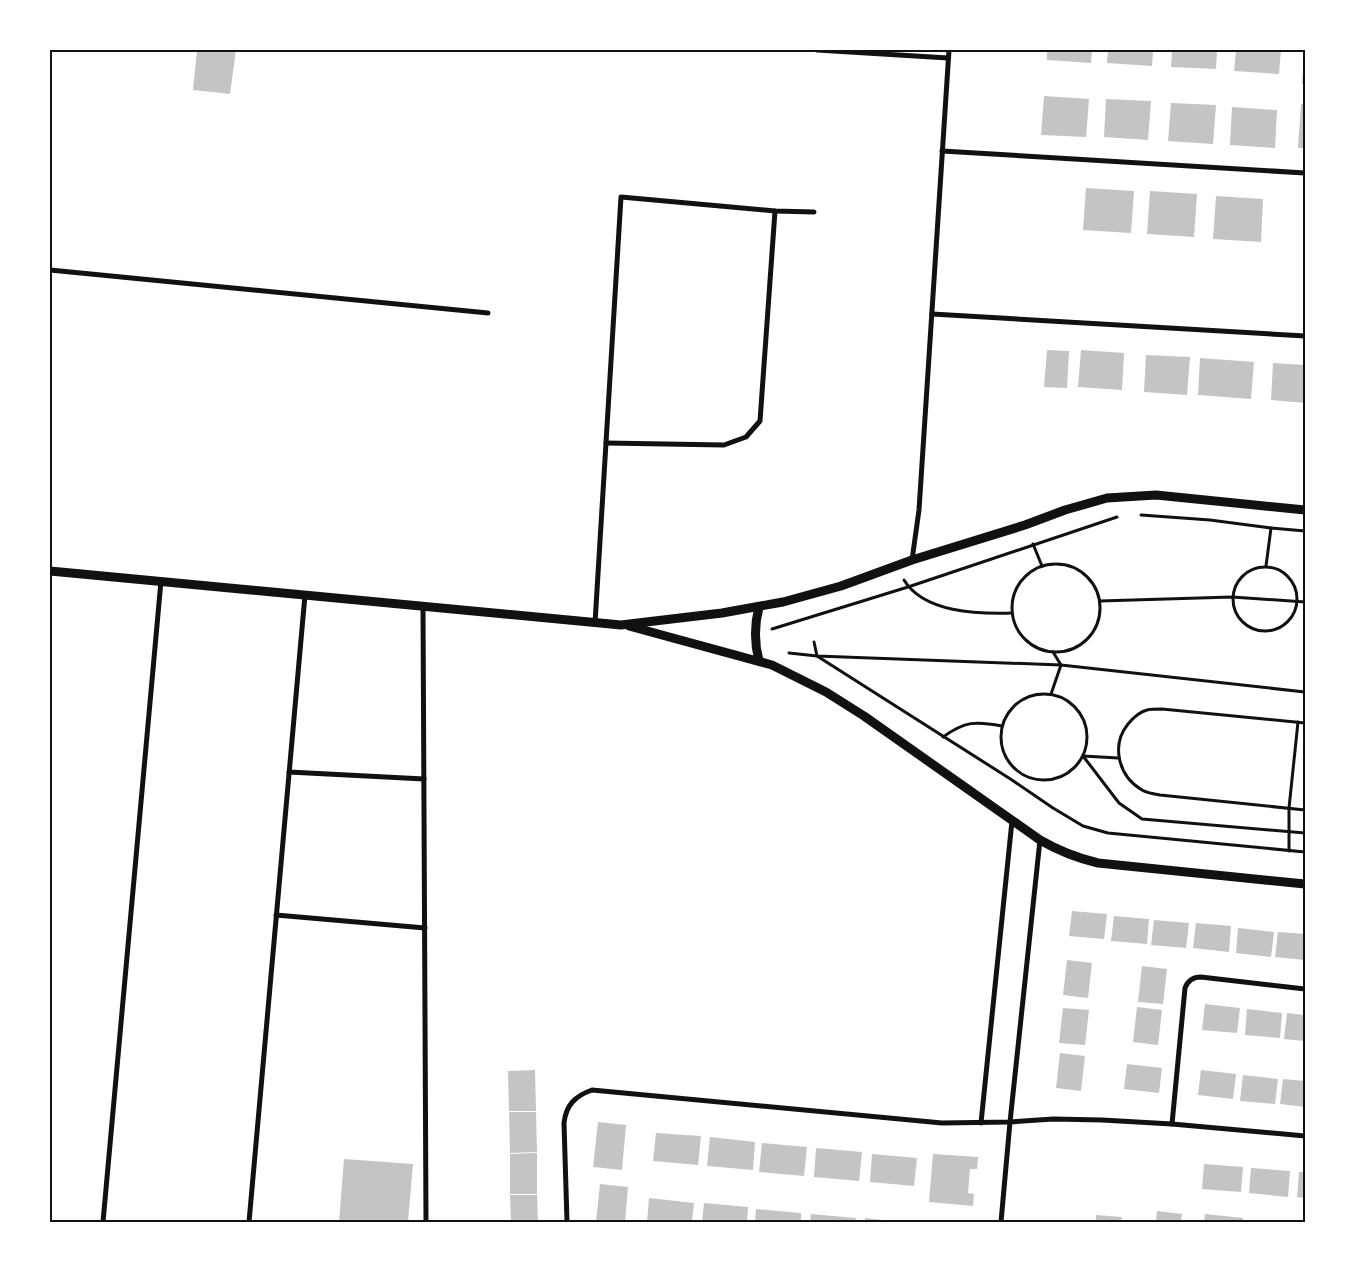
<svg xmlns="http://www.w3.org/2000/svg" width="1355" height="1272" viewBox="0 0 1355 1272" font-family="'Fira Sans Condensed',sans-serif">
<rect width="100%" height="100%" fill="#fff"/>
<!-- building -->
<g fill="#c4c4c4">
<polygon points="197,50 236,50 230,94 193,90"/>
<polygon points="1047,50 1092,50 1091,63 1047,60"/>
<polygon points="1108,50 1153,50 1152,66 1107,63"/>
<polygon points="1172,50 1217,50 1216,69 1171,67"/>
<polygon points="1236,50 1281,50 1279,74 1234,71"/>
<polygon points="1304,56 1305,56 1305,84 1302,84"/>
<polygon points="1044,96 1089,99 1086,137 1041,135"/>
<polygon points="1106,99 1151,101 1148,140 1104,137"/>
<polygon points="1171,103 1216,105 1213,144 1168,141"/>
<polygon points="1301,104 1305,104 1305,148 1298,148"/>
<polygon points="1232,107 1277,110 1275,148 1230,145"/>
<polygon points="1086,188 1134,191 1131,233 1083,230"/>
<polygon points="1150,191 1197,194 1194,237 1147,234"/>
<polygon points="1216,196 1263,199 1261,242 1213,239"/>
<polygon points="1047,350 1069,351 1067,388 1044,387"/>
<polygon points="1081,350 1124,353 1122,390 1078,387"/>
<polygon points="1146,355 1190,357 1187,395 1144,392"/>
<polygon points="1200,358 1254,362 1251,399 1198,395"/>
<polygon points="1273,363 1305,365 1305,403 1271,400"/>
<polygon points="1072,911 1107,914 1104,939 1069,936"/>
<polygon points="1114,916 1149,919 1147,944 1111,941"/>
<polygon points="1154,920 1189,923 1186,948 1151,945"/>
<polygon points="1196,923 1231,926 1229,952 1193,948"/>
<polygon points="1238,928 1274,932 1271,957 1236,953"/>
<polygon points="1278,932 1305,934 1305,960 1275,957"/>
<polygon points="1067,960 1092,963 1088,998 1063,995"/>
<polygon points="1142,966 1167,969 1163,1004 1138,1002"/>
<polygon points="1205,1004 1240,1008 1237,1033 1202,1030"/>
<polygon points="1137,1007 1162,1010 1158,1045 1133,1042"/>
<polygon points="1063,1008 1089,1010 1085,1045 1059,1043"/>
<polygon points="1247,1009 1282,1013 1280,1038 1245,1035"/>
<polygon points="1287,1013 1305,1015 1305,1041 1284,1039"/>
<polygon points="1060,1053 1085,1056 1081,1091 1056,1088"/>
<polygon points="1127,1064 1162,1068 1159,1093 1124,1089"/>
<polygon points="535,1070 536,1111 509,1111 508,1071"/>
<polygon points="1201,1070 1236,1074 1233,1099 1198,1095"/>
<polygon points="1243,1075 1278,1079 1275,1104 1240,1101"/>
<polygon points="1283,1079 1305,1081 1305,1107 1280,1104"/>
<polygon points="509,1112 536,1112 537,1152 510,1153"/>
<polygon points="598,1122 626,1125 622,1170 593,1167"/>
<polygon points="656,1133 701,1136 698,1165 653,1161"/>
<polygon points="710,1137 755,1142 753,1170 707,1166"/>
<polygon points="762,1143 807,1147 804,1176 759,1172"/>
<polygon points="816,1148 862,1152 859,1181 814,1177"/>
<polygon points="537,1153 537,1194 510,1194 510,1154"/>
<polygon points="872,1154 917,1158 914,1186 870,1182"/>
<polygon points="933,1154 978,1157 977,1169 970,1169 968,1193 974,1194 973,1206 929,1202"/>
<polygon points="344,1159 413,1164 408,1222 339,1222"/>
<polygon points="1204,1164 1243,1167 1241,1192 1202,1189"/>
<polygon points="1251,1168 1290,1171 1288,1197 1249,1193"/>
<polygon points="1299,1172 1305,1172 1305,1198 1297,1197"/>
<polygon points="600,1184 628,1187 625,1222 596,1222"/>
<polygon points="510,1195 537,1195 538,1222 511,1222"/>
<polygon points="649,1198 694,1203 692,1222 647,1222"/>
<polygon points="704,1203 748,1207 747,1222 702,1222"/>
<polygon points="756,1209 801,1213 801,1222 755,1222"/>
<polygon points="1157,1211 1182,1214 1181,1222 1156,1222"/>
<polygon points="811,1214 856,1218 855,1222 810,1222"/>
<polygon points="1205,1214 1243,1218 1243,1222 1204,1222"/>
<polygon points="1096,1215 1122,1217 1121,1222 1096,1222"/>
<polygon points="865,1218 890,1221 890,1222 865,1222"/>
</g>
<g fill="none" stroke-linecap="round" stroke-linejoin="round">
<!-- path -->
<g stroke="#111" stroke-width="3">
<polyline points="1141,515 1210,520 1271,528"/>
<polyline points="1033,544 1042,566"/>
<circle cx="1056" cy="608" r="44"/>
<polyline points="1266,566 1271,528 1305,531"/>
<circle cx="1265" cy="599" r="32"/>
<path d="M904,580C924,613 978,614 1012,613"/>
<polyline points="1100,601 1232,597 1305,602"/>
<polyline points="772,629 908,587 1117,517"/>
<polyline points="814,642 817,656 1012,780 1053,808 1083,826 1108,833 1305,852"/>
<polyline points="789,653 817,656 1061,665 1305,692"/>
<polyline points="1051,694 1061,665 1053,652"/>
<circle cx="1044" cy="737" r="43"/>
<path d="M1305,723L1162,709C1157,709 1151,709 1147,710C1139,712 1133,718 1128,724C1111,745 1118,776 1142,790C1147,793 1154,794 1160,795L1305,810"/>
<path d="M943,737C965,721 976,721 1002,726"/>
<polyline points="1083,756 1119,803 1142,819 1305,833"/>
<polyline points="1083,756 1118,758"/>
<polyline points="1289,851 1289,808 1298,722"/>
</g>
<!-- minor -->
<g stroke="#111" stroke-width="5">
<polyline points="817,50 948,58"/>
<polyline points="942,151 1305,173"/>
<polyline points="50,270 488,313"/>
<polyline points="932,314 1305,336"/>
<polyline points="606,443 724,445 746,437 760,421 775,211"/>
<polyline points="912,560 919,510 949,50"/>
<polyline points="423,606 426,1222"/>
<polyline points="595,623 621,197 775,211 814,212"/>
<polyline points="289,772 424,779"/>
<polyline points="276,915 425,928"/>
<polyline points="981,1123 1012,821"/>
<path d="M1172,1124L1185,988C1188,980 1193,977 1201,977L1305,989"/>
<polyline points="103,1222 161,581"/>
<polyline points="249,1222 305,595"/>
<path d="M567,1222L564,1123C566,1105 575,1096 592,1090L942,1123L1010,1122L1053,1119L1102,1120L1172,1124L1305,1136"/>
<polyline points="1001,1222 1010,1122 1040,840"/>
</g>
<!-- tertiary -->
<g stroke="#111" stroke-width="9">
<polyline points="50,571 621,625 722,613 783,602 841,586 912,560 1025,525 1065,510 1107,498 1156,495 1305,510"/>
<path d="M629,626L772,665L826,692L864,716L1040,840C1059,851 1077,858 1098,863L1305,884"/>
<path d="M759,661C754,642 754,626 759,607"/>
</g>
</g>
<!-- border -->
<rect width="1355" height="1272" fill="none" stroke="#ffffff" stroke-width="102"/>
<rect x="51" y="51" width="1253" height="1170" fill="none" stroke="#111" stroke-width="2"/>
</svg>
